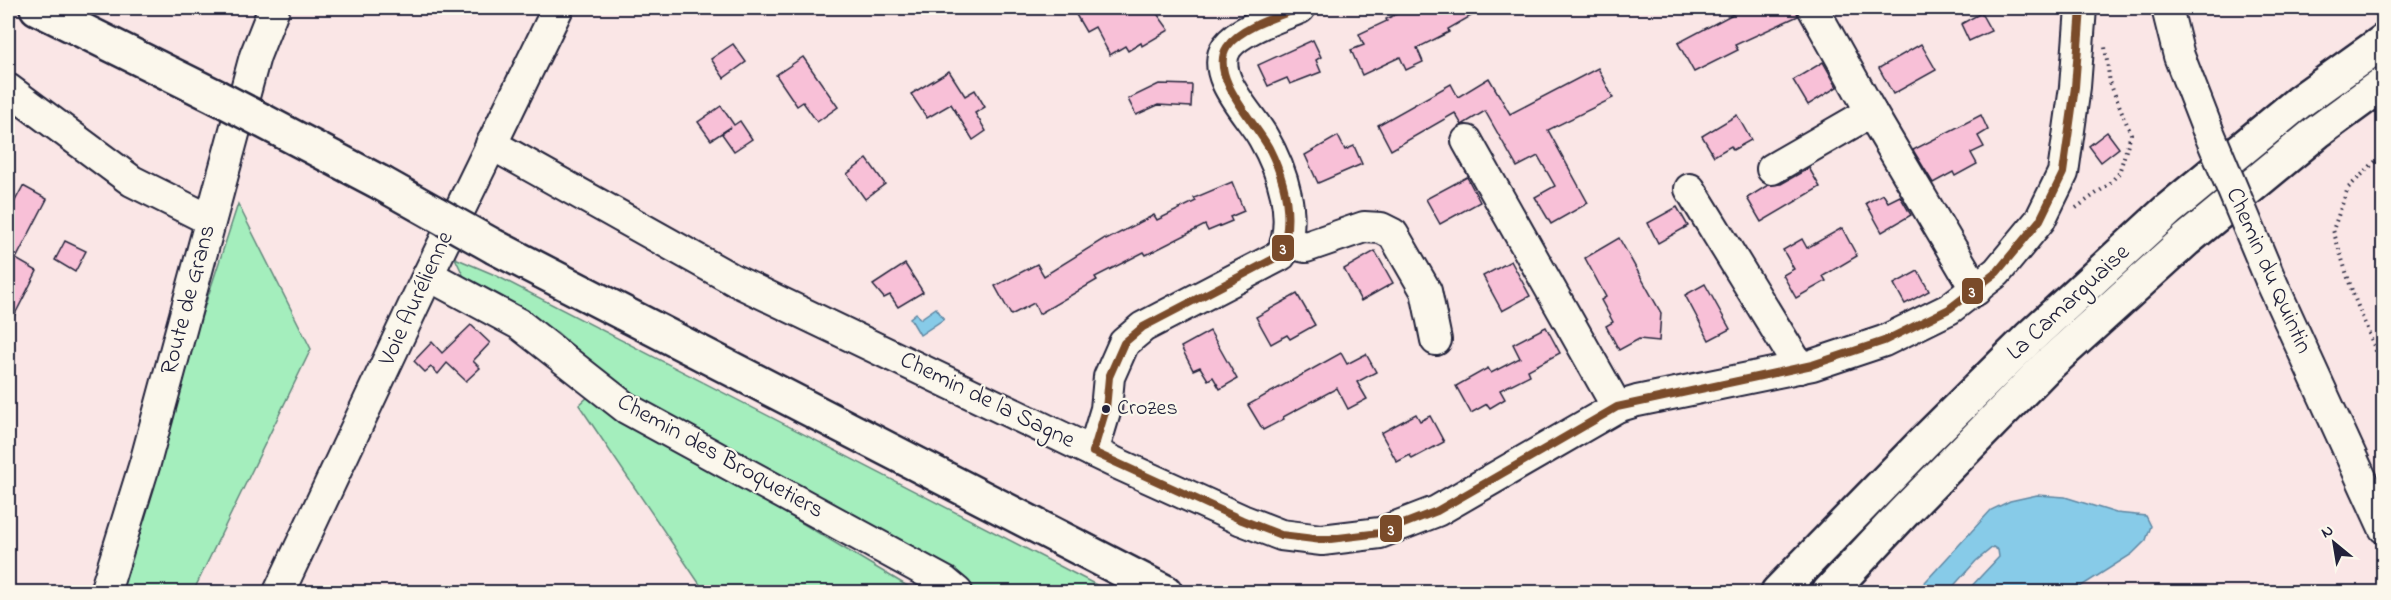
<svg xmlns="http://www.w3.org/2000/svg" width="2391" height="600" viewBox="0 0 2391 600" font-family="'Indie Flower',sans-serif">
<rect width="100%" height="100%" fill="#fae6e6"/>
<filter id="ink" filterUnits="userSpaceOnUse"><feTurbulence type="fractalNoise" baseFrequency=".0167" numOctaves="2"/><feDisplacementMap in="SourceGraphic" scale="12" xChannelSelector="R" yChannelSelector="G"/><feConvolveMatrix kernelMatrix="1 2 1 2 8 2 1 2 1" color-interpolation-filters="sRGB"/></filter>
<g filter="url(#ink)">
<!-- green -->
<g fill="#a4eebd" stroke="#63887c" stroke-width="1.5">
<polygon points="238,204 311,349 193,592 126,592 122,588 184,370"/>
<polygon points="455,258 495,275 1110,592 943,592 704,437 621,388 557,332 465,279"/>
<polygon points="589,396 914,590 917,592 705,592 579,405"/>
</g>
<!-- water -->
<g fill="#87cbe8" stroke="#5f87a3" stroke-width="1.5">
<polygon points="936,308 944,319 920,335 910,318 916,313 920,319"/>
<polygon points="2037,495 2065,497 2116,513 2146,516 2151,526 2146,540 2132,554 2072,592 1966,592 1999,557 1998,550 1993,547 1976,561 1948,592 1916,592 1991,510 2010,501"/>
</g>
<!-- building -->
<g fill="#f8c0d7" stroke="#22223b" stroke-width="1.5">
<polygon points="1084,8 1153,8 1169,30 1142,46 1141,43 1128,51 1125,46 1110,55 1095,27 1086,32 1075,13"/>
<polygon points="1409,8 1485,8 1448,29 1449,32 1417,48 1423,62 1406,70 1400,57 1362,75 1351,50 1364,45 1359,34 1387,21 1386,19"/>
<polygon points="1732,8 1796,8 1798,16 1735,45 1738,50 1694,72 1678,43 1735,13"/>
<polygon points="1981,13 1991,31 1969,41 1961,24"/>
<polygon points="1313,40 1321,57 1316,60 1321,72 1290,84 1287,78 1268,86 1258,65"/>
<polygon points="733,44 746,62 724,78 711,59"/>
<polygon points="1921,44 1936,70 1893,94 1879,68"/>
<polygon points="803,57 838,107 817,122 803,102 797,106 776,75"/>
<polygon points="1823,62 1837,87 1808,105 1793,80"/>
<polygon points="1598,68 1613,98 1548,130 1588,203 1551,224 1535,197 1555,186 1538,156 1517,167 1485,111 1462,125 1455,113 1391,150 1378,125 1451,84 1458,97 1489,78 1510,114"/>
<polygon points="949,71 965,96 975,90 985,107 975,113 986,131 973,140 951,104 927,118 911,94"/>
<polygon points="1159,84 1192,85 1191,107 1158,105 1136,115 1128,99"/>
<polygon points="721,106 734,125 740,121 752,139 734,151 722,134 731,127 711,140 698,122"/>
<polygon points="1737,115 1751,140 1733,150 1731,146 1714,156 1702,136"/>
<polygon points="1981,115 1988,130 1978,136 1984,147 1971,153 1977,164 1955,176 1953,172 1933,183 1913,150"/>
<polygon points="2107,132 2119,148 2101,162 2089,146"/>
<polygon points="1338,136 1345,150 1354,146 1362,164 1318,183 1305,155"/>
<polygon points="867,159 885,184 865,199 847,174"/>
<polygon points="1809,168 1820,187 1761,222 1747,198 1768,185 1781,184"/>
<polygon points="1467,177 1480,202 1440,224 1426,199"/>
<polygon points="1232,182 1244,211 1230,217 1232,221 1208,231 1205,225 1146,255 1144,252 1095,277 1097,280 1039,314 1034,303 1011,315 995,286 1037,264 1044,276 1105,238 1106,240 1154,215 1157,220 1196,201 1194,198"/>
<polygon points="23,186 47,199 16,259 37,271 8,328 8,214"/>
<polygon points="1883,194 1888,202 1900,196 1911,215 1882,232 1866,203"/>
<polygon points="1677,207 1688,226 1658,243 1648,223"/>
<polygon points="1842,228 1857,256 1823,276 1826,281 1796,298 1783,275 1794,269 1783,250 1802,239 1807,248"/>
<polygon points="1619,238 1661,313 1659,341 1639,339 1619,350 1606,326 1613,322 1601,300 1606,297 1585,258"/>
<polygon points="65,241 86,251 75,272 55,260"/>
<polygon points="1375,251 1393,283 1361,301 1344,269"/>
<polygon points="1511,261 1530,296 1502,311 1483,276"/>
<polygon points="905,264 923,292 898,307 890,295 884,298 873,285"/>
<polygon points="1918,271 1929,291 1905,304 1894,284"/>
<polygon points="1705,284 1730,329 1709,340 1685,295"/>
<polygon points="1297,294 1315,325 1290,339 1287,335 1271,344 1256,317"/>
<polygon points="471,325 490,343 473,361 480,368 466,381 447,363 438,374 431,367 425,372 414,361 432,342 442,353"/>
<polygon points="1546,327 1560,353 1528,370 1530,375 1500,390 1505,399 1490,408 1487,404 1471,413 1456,386 1488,368 1491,373 1520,358 1513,344"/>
<polygon points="1210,331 1237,379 1220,389 1213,377 1208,380 1200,367 1193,370 1181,347"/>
<polygon points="1341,353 1347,364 1366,354 1376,372 1357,382 1367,399 1348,409 1337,388 1283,417 1284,419 1263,430 1248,405"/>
<polygon points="1416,414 1420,421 1430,416 1444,442 1412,459 1410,455 1397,462 1381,433"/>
</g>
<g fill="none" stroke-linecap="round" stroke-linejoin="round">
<defs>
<g id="minor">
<polyline points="1813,8 1871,112 1976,290"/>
<polyline points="2167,8 2179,56 2207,128"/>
<polyline points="8,89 132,181 210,220"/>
<polyline points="1467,141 1617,407"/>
<polyline points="491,144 734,280 1116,463 1242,520 1281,535 1322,540 1380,533 1437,511 1617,407 1637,401 1812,365 1884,341 1949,309 1997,272 2040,220 2063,173 2075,87 2081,8"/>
<polyline points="1772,169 1871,112"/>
<polyline points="1690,189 1800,368"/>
<polyline points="1287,243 1306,247 1364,227 1381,228 1393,234 1426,291 1436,340"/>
<polyline points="428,275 519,324 626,408 945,582 957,592"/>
<polyline points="2271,281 2384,528"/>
<path d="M1093,452L1106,409L1109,377L1124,343L1143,327L1281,255C1299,219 1282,170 1263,137C1251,115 1208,75 1227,47C1240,29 1279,17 1300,8"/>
<polyline points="105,592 145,463 255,56 274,8"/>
<polyline points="279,592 428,275 558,8"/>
</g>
<g id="major">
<polyline points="37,8 217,97"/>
<polyline points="261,120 381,183"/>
<polyline points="495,247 1165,592"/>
</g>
<g id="highway">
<polyline points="1778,592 1923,443 2029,338 2168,210 2299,102 2384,41"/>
<polyline points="1829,592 1903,513 2045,368 2186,240 2317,132 2384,83"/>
</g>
</defs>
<!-- minor casing -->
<use href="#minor" stroke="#22223b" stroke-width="34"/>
<!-- major casing -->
<use href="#major" stroke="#22223b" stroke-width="38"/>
<!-- highway casing -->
<use href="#highway" stroke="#22223b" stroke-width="38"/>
<!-- path -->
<g stroke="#22223b" stroke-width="4" stroke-dasharray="1.5 4.5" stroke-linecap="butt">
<polyline points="2384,153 2348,188 2333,230 2353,294 2384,371"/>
<polyline points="2076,208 2108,185 2119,173 2131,134 2110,83 2105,47"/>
</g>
<!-- minor -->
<use href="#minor" stroke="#fbf7ec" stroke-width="30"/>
<!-- major -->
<use href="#major" stroke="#fbf7ec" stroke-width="33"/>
<!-- highway -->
<use href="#highway" stroke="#fbf7ec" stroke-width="33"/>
<defs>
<polyline id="minor-bridge" points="2207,128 2271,281"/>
<g id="major-bridge">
<polyline points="217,97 261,120"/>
<polyline points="381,183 495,247"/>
</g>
</defs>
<!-- minor-bridge casing -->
<use href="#minor-bridge" stroke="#22223b" stroke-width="34" stroke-linecap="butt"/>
<!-- major-bridge casing -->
<use href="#major-bridge" stroke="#22223b" stroke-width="38" stroke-linecap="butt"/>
<!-- minor-bridge -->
<use href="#minor-bridge" stroke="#fbf7ec" stroke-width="30"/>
<!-- major-bridge -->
<use href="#major-bridge" stroke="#fbf7ec" stroke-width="33"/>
<defs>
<g id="bus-1">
<polyline points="1093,452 1242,520 1281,535 1322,540 1380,533 1437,511 1617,407 1812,365 1884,341 1949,309 1997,272 2040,220 2063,173 2075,87 2081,8"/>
<path d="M1093,452L1106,409L1109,377L1124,343L1143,327L1281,255C1294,219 1286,182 1269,148C1256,123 1208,76 1227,47C1240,27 1279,16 1300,8"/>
</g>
</defs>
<!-- bus-1 casing -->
<use href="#bus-1" stroke="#fbf7ec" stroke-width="12"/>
<!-- bus-1 -->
<use href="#bus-1" stroke="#7a4b2a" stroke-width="8"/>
</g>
</g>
<!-- markers -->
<circle fill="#22223b" stroke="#fbf7ec" stroke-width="2" cx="1106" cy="409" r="5"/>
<g text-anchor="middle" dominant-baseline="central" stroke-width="4.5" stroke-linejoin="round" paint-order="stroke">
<!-- bus labels -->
<g font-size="22" fill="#22223b" stroke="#fbf7ec" text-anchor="start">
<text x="1117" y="409">Crozes</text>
</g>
<!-- street labels -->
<g font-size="24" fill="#22223b" stroke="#fbf7ec">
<text transform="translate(2268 271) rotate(66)">Chemin du Quintin</text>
<text transform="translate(417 299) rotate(-65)">Voie Aurélienne</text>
<text transform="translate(189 300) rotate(-75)">Route de Grans</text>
<text transform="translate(2069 303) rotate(-43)">La Camarguaise</text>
<text transform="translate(987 401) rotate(26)">Chemin de la Sagne</text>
<text transform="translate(720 457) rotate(29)">Chemin des Broquetiers</text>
</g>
</g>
<g stroke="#fbf7ec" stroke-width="2">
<rect x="1271" y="234" width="24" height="28" rx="6" fill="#7a4b2a"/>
<rect x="1961" y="277" width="23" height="28" rx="6" fill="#7a4b2a"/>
<rect x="1379" y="514" width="24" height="29" rx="6" fill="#7a4b2a"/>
</g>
<g font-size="16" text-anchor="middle" font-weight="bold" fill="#fff">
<text x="1283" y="254">3</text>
<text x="1972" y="297">3</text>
<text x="1391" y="535">3</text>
</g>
<!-- margin -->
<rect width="2391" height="600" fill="none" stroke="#fbf7ec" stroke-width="30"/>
<rect x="15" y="15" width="2361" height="570" fill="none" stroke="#22223b" stroke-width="2" filter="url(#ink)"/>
<!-- north arrow -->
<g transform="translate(2334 543) rotate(330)" stroke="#fbf7ec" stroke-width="4.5" paint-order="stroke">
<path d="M0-4.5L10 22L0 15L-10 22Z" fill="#22223b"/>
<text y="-9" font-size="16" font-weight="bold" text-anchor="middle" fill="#22223b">N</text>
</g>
</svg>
